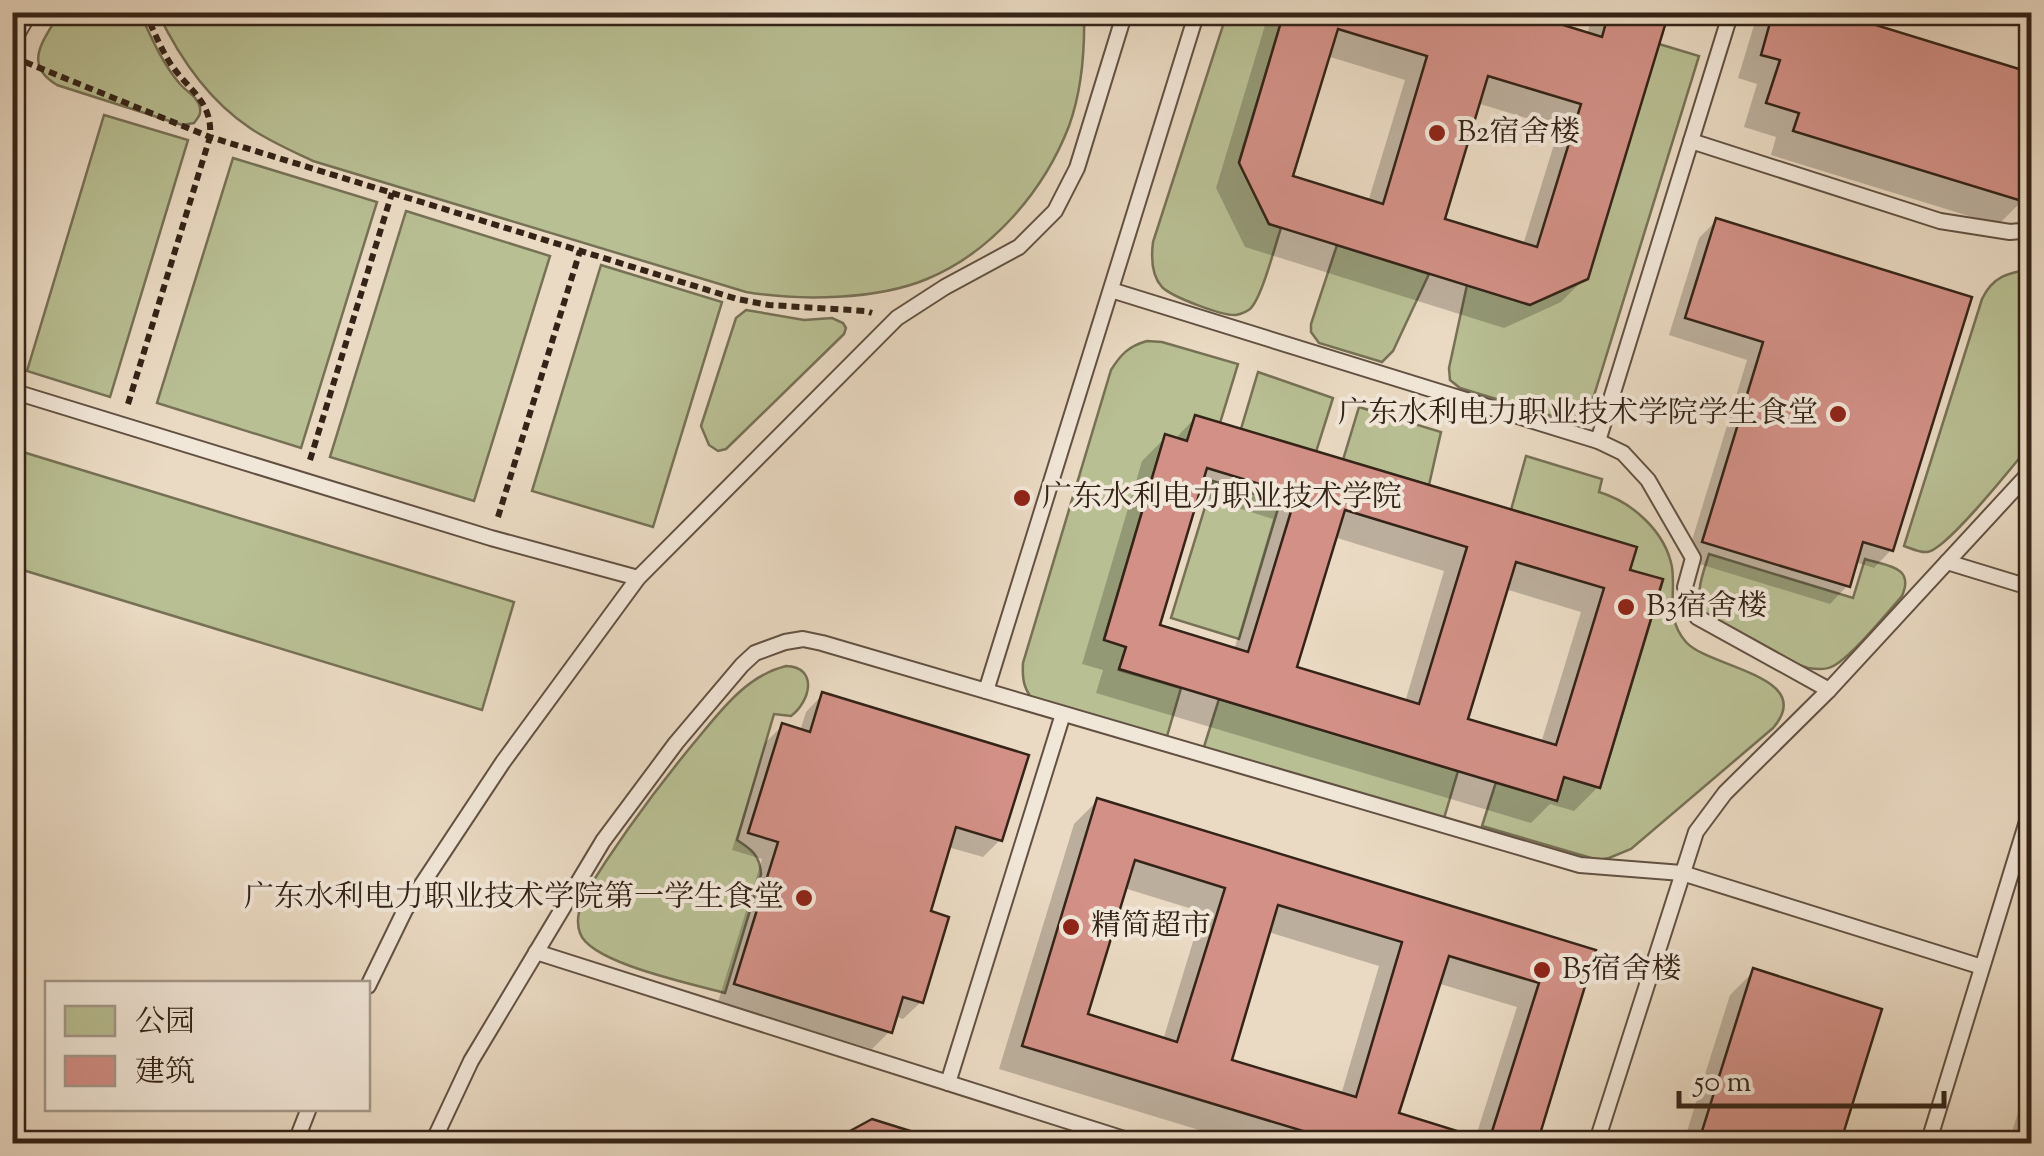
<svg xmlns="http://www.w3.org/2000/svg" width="2044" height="1156" viewBox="0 0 2044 1156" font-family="'Sorts Mill Goudy','Noto Serif SC',serif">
<rect width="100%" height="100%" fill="#eadac3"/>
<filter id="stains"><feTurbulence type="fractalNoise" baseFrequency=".002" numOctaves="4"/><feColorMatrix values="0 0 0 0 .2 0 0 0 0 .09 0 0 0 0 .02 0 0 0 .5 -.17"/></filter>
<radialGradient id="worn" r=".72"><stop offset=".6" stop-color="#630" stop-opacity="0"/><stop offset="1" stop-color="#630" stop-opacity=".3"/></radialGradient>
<!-- green -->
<g fill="#b8bf93" stroke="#767155" stroke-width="2.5">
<path d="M60,12L140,13C151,37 162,63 180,84C186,91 199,98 200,108C201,116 198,117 194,123L182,125L57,85C21,64 45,39 60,12Z"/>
<path d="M1084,12C1085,50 1082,90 1069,126C1044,191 992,252 927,279C877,300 799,301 746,292L313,161C292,151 269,141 250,128C208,100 179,57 158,13Z"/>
<path d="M1227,13H1284L1239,162L1269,224L1281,228C1275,245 1262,298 1250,309C1246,312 1241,314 1236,315C1222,316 1172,297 1162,287C1151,275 1151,258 1153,242Z"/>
<polygon points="1659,44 1699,56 1592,402 1587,410 1568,421 1460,388 1450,380 1449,368 1467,285 1530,305"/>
<polygon points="104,115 188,140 110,397 27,371"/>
<polygon points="233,158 377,202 301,448 157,403"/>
<polygon points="406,211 550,256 474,501 330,457"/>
<polygon points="1337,245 1429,274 1393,351 1382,362 1319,343 1311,332 1311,324"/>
<polygon points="601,265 722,302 653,527 532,491"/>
<path d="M2031,269V444C2016,462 1946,551 1927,552C1920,553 1910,548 1904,546L1982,299C1993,276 2008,273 2031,269Z"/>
<polygon points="746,310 804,320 832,318 843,323 846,328 844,334 726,449 718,451 709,445 701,426 736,318"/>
<path d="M1147,341L1162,342L1238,364L1220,423L1195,416L1187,441L1165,435L1104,639L1126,647L1119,670L1181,688L1165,743L1036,703C1024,691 1022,680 1023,663L1111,370C1121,354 1129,346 1147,341Z"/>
<polygon points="1258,372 1333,398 1316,452 1241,429"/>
<polygon points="1359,407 1441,432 1429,485 1343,460"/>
<polygon points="13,449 514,602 482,710 13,567"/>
<path d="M1526,456L1602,479L1599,492C1632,502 1665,531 1672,567C1676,594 1665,618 1686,642C1709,668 1818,676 1773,728L1631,849L1609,858L1598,860L1482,826L1496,782L1557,800L1564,777L1600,788L1663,580L1630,570L1636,547L1511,510Z"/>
<polygon points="1213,481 1280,502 1239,639 1171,618"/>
<path d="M1709,554L1853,598L1865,559C1887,566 1915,566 1902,596C1888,612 1848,661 1831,667C1825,670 1815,669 1808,668C1791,663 1713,628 1705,615C1693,595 1703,574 1709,554Z"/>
<path d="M786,666C819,667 810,702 791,716L774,714L737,840C751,849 760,855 761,874L725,993C693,984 590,963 580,933C575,920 580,907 585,894C619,839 652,794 693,744C719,713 745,676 786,666Z"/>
<polygon points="1219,699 1458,771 1442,825 1202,753"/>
</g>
<!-- shadow -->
<g fill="#0003" fill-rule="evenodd">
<path d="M1269,12H1512L1587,35L1593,12H1666L1586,277L1561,302L1504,328L1245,247L1216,188ZM1327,56L1405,80L1368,202L1290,177ZM1477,103L1559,128L1523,245L1442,220Z"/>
<polygon points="1758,12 1855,12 1852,21 2022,201 1998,225 1771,155 1776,137 1744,127 1757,84 1738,78"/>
<polygon points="1716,221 1891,550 1874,568 1855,562 1847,586 1830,604 1686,560 1747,360 1669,335 1699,238"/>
<path d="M1195,418L1627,571L1598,787L1574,811L1550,804L1531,823L1096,693L1103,670L1082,664L1142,461L1166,437L1174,440ZM1197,495L1273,519L1234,650L1157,627ZM1334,537L1444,571L1405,702L1294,669ZM1505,589L1581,612L1541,743L1465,720Z"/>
<polygon points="823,694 1000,840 983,857 948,847 927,913 921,1002 903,1019 895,1016 890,1031 872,1049 718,1002 762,859 732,850 765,743 782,726 800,731 806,712"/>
<path d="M1098,800L1592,952L1534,1144H1245L999,1069L1074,824ZM1124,888L1202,912L1163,1040L1085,1015ZM1268,932L1379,966L1341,1095L1229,1062ZM1437,983L1517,1007L1475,1139L1396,1114Z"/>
<polygon points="1754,971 1838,1144 1683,1144 1730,995"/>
<polygon points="2032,1069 2032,1144 2008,1144"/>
</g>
<!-- building -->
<g fill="#d29086" stroke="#342317" stroke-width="2.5" fill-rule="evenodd">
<path d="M1284,12H1521L1602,37L1609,12H1669L1588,279L1530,305L1269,224L1239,163ZM1338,29L1427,56L1383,204L1293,176ZM1488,76L1581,104L1537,247L1445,219Z"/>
<polygon points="1773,12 1858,12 1856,19 2032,73 2032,180 2025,202 1793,131 1799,113 1766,103 1780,60 1761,55"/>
<polygon points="1716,218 1972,297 1893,551 1863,542 1850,587 1702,542 1763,342 1685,318"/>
<path d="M1195,415L1637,547L1630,570L1663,579L1600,788L1564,777L1557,801L1119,669L1126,647L1104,640L1165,434L1187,441ZM1207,468L1296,495L1248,652L1160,625ZM1345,510L1467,547L1419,704L1297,667ZM1516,562L1604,588L1556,745L1468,719Z"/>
<polygon points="822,692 1029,755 1002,841 956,827 931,911 949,917 923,1003 903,997 892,1033 734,984 778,842 748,833 782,723 810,732"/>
<path d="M1097,798L1596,950L1537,1144H1346L1022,1046ZM1135,860L1225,888L1177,1042L1088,1014ZM1278,905L1402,942L1356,1097L1232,1060ZM1449,956L1539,983L1489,1141L1399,1113Z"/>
<polygon points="1753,968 1882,1009 1840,1144 1698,1144"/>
<polygon points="2032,1117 2032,1144 2023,1144"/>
<polygon points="872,1119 952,1144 826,1144"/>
</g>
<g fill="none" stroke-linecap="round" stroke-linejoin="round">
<defs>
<g id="service">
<polyline points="12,43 30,12"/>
<polyline points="1691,141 1940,221 2010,232 2032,230"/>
<polyline points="1111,290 1598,441 1623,453 1648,480 1693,558 1685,587 1697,617 1829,690"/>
<polyline points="12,391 491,538 638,578"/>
<polyline points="1598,441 1731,12"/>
<polyline points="1947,562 2032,588"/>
<polyline points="986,691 1197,12"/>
<polyline points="536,952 1140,1144"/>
<polyline points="368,986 405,910 503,762 638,578 897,318 945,287 1019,247 1055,211 1077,168 1125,12"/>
<polyline points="948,1083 1063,714"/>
<polyline points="295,1144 309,1108"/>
<polyline points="432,1144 471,1061 603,841 676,743 742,665 755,653 785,642 803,639 822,643 1580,865 1682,873 1982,967"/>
<polyline points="1596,1144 1696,832 1725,793 1829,690 2032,470"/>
<polyline points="1928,1144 2032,805"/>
</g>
</defs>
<!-- service casing -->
<use href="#service" stroke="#625142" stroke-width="18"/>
<!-- path -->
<g stroke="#342317" stroke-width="6" stroke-dasharray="8 5" stroke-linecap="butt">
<polyline points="25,62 210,137 737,299 769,305 866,311 872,313"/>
<path d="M128,404L210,137C213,101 188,90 170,63C160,47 153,29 145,12"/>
<polyline points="310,460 392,193"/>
<polyline points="498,517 580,251"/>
</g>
<!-- service -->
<use href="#service" stroke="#f1e7d8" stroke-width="14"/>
</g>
<!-- markers -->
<g fill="#8f2418" stroke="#f1e7d8" stroke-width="4">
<circle cx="1437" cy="133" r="10"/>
<circle cx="1838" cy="414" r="10"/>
<circle cx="1022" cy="498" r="10"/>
<circle cx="1626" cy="607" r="10"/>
<circle cx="804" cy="898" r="10"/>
<circle cx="1071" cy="927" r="10"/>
<circle cx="1542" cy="970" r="10"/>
</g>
<g text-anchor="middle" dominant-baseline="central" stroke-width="8" stroke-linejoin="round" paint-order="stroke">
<!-- poi labels -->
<g font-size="30" fill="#342317" stroke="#f1e7d8" text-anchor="start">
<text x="1457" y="133">B2宿舍楼</text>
<text x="1818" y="414" text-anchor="end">广东水利电力职业技术学院学生食堂</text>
<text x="1042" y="498">广东水利电力职业技术学院</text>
<text x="1646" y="607">B3宿舍楼</text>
<text x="784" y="898" text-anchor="end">广东水利电力职业技术学院第一学生食堂</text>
<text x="1091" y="927">精简超市</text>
<text x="1562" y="970">B5宿舍楼</text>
</g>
</g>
<!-- margin -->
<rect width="2044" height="1156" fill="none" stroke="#eadac3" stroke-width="50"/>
<rect x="15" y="15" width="2014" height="1126" fill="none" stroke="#342317" stroke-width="5"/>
<rect x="25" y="25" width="1994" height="1106" fill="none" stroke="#342317" stroke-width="2.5"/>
<!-- legend -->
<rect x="45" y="981" width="325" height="130" fill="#f1e7d8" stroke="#a5998b" stroke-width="2.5"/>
<rect x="65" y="1006" width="50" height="30" fill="#b8bf93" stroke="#a5998b" stroke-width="2.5"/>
<text x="135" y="1031" font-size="30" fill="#342317">公园</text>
<rect x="65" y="1056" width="50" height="30" fill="#d29086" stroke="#a5998b" stroke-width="2.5"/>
<text x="135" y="1081" font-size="30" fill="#342317">建筑</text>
<!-- scale -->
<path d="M1679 1091v15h265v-15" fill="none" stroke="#342317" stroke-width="5"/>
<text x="1694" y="1091" font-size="30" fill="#342317" stroke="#f1e7d8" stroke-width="8" paint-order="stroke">50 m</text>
<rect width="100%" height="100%" filter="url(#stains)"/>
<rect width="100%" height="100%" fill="url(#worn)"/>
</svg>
